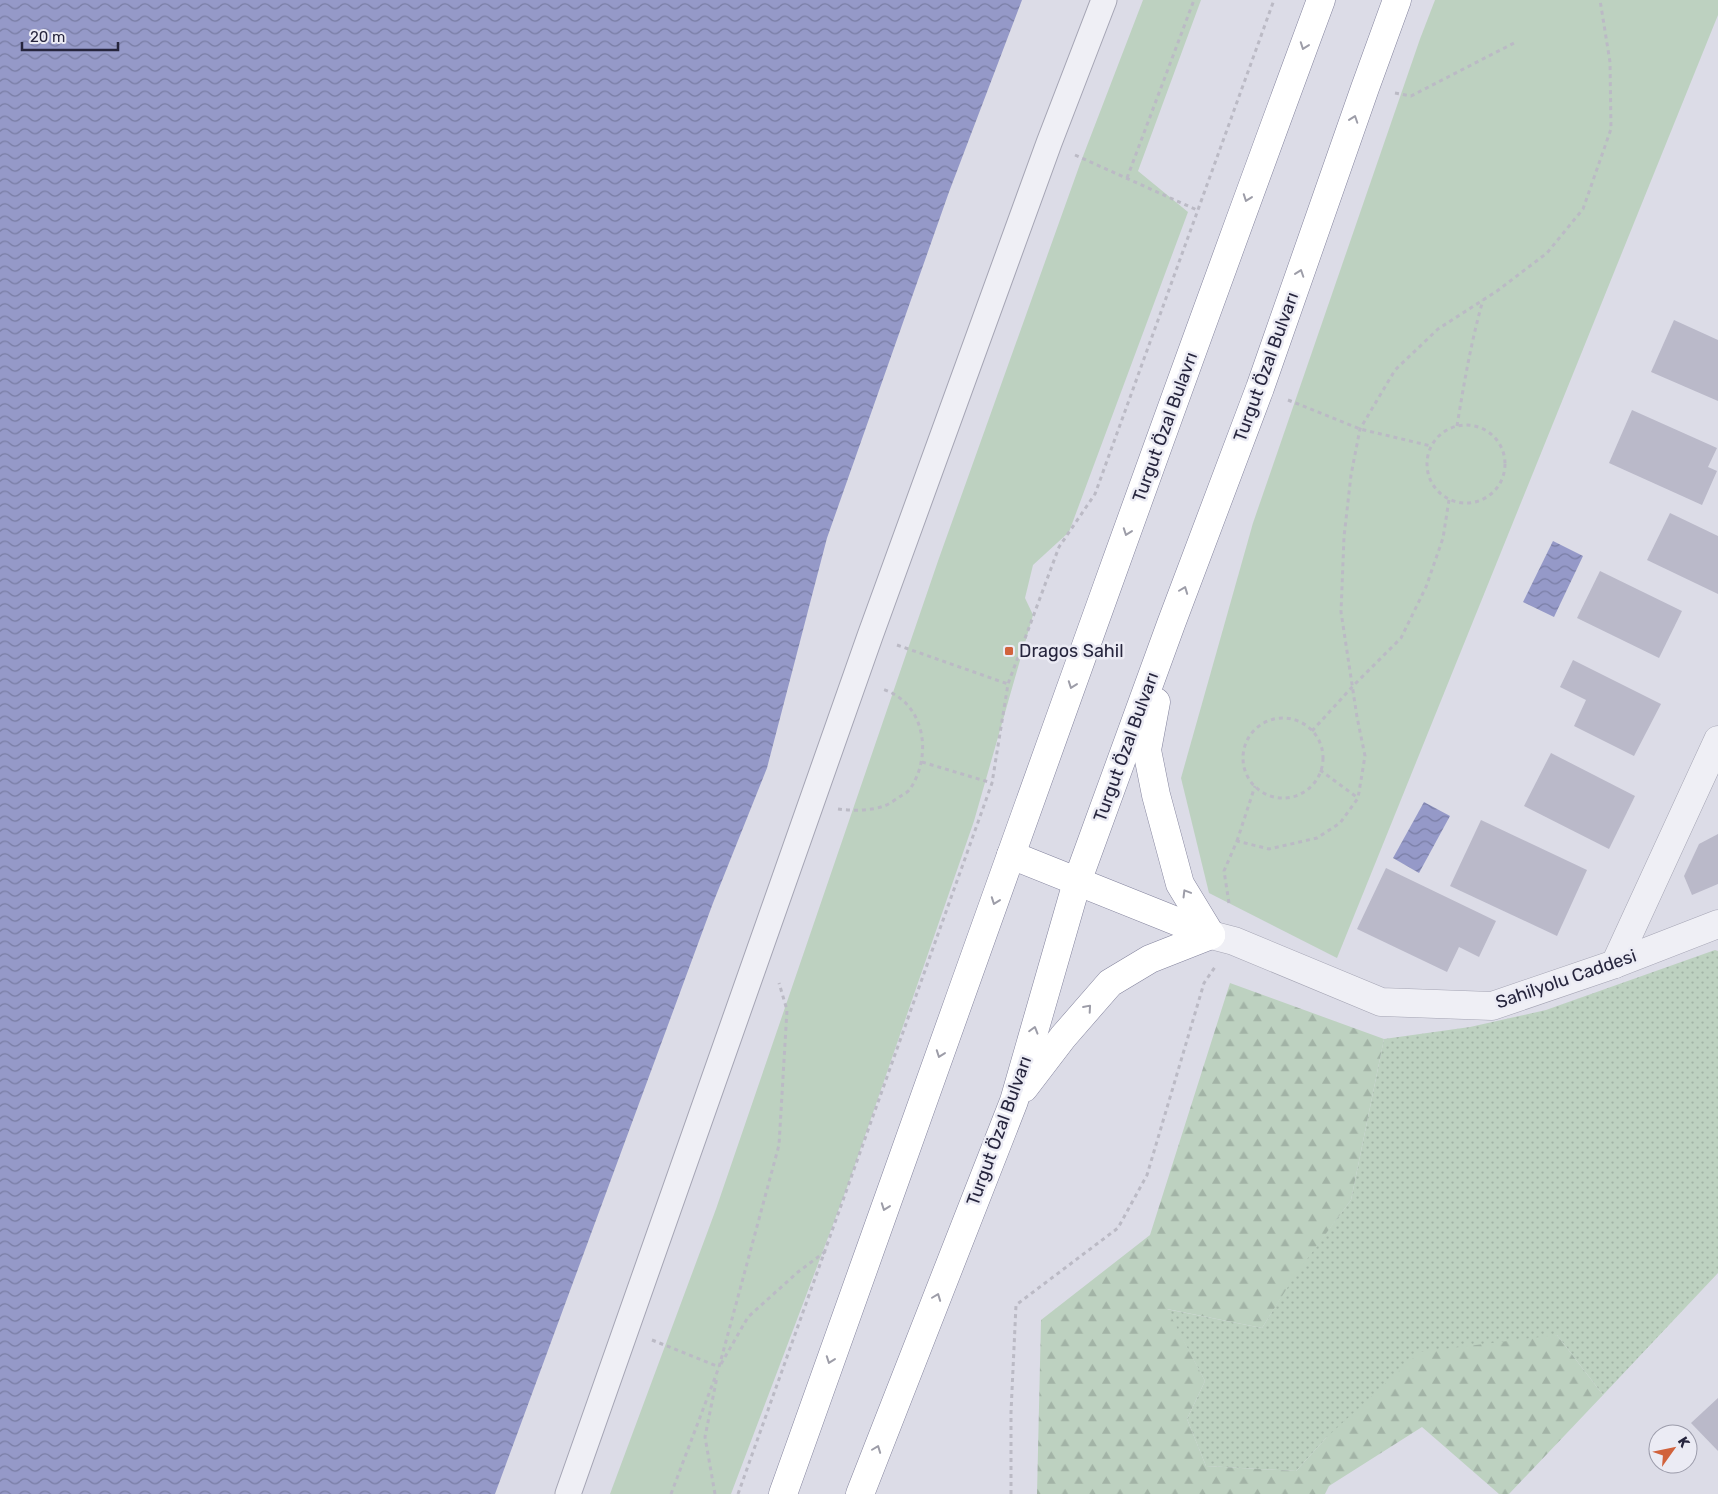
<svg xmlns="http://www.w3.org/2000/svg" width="1718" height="1494" viewBox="0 0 1718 1494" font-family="Rubik,sans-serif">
<defs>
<pattern id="grass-dots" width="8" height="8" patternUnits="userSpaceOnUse" patternTransform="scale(1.25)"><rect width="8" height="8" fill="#bdd1c0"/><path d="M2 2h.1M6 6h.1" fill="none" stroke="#a2b3a6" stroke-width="1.8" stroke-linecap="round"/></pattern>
<pattern id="forest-firs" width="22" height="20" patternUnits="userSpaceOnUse" patternTransform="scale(1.25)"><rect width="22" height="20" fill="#bdd1c0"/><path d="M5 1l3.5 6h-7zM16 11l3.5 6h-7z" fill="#a2b3a6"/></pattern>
<pattern id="water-waves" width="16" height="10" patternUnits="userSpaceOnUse" patternTransform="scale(1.25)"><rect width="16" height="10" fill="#9599c8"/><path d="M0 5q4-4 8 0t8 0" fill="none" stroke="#797da4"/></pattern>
</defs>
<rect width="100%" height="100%" fill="#dcdce7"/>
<!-- grass -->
<polygon fill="url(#grass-dots)" points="1715,950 1718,951 1718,1273 1603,1395 1557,1335 1327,1437 1296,1471 1206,1466 1187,1419 1205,1381 1166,1309 1262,1328 1295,1274 1351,1200 1384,1039 1470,1027 1546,1010"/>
<!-- forest -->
<polygon fill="url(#forest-firs)" points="1230,983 1384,1039 1351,1200 1296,1274 1262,1328 1167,1309 1205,1381 1187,1419 1206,1466 1296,1471 1327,1437 1420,1352 1557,1335 1603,1395 1509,1494 1499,1494 1422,1427 1329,1486 1325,1494 1037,1494 1041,1320 1150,1235"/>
<!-- park -->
<g fill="#bdd1c0">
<polygon points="1143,0 1201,0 1138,171 1188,212 1069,532 1033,565 1025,598 1033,615 974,821 849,1182 731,1494 610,1494 716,1209 938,561 1080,164"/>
<polygon points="1435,0 1718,0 1718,15 1337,958 1209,893 1181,778 1253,523 1420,39"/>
</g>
<!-- water -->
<g fill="url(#water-waves)">
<polygon points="0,0 1022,0 949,192 827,538 767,768 713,903 495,1494 0,1494"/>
<polygon points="1553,541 1583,556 1554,617 1523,602"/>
<polygon points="1424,802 1450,816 1419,873 1393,858"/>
</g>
<!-- building -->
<g fill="#bab9c9">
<polygon points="1674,320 1718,340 1718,401 1651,372"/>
<polygon points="1632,410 1717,448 1708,467 1717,471 1702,505 1609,463"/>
<polygon points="1670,513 1718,536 1718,594 1647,560"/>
<polygon points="1600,571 1682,611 1659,658 1577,618"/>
<polygon points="1573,660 1661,704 1634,756 1574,726 1586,700 1560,687"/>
<polygon points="1551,753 1635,796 1609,849 1524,806"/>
<polygon points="1481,820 1587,870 1557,936 1450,886"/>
<polygon points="1718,834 1718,884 1692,895 1684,876 1699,844"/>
<polygon points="1386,868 1496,921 1479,957 1459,947 1447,972 1357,929"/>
<polygon points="1718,1398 1718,1451 1691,1423"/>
</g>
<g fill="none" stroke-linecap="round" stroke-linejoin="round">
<defs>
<polyline id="pedestrian" points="568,1494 870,636 1049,143 1104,0"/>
<polyline id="minor" points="1615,964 1718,740"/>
<polyline id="tertiary" points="1211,935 1234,941 1381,1002 1492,1006 1615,964 1718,924"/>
<g id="trunk">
<polyline points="1156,702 1147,750 1156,795 1180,884 1211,935"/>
<polyline points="1011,855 1211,935"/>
<polyline points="1024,1088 1063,1037 1110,983 1150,959 1211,935"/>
<path d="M783,1494C961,996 1137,497 1321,0"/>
<polyline points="860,1494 1014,1101 1077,882 1171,624 1260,388 1365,88 1397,0"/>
</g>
</defs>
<!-- pedestrian casing -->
<use href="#pedestrian" stroke="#a5a5b4" stroke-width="27"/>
<!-- minor casing -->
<use href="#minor" stroke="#a5a5b4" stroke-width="29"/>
<!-- tertiary casing -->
<use href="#tertiary" stroke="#a5a5b4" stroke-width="29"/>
<!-- trunk casing -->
<use href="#trunk" stroke="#83839d" stroke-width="29"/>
<!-- path -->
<g stroke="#bbbac5" stroke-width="3" stroke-dasharray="4 4" stroke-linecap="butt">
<polyline points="1395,93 1411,96 1514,43"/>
<polyline points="1075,155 1197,210"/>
<polyline points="1127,178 1194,0"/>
<polyline points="1288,400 1360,429 1431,446"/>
<circle cx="1466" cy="464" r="39"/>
<path d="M1457,426C1464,383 1471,342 1483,300"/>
<polyline points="897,645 1008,684"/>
<circle cx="1283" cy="758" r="40"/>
<polyline points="1312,731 1353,686 1401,638 1426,587 1443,538 1449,500"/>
<polyline points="922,762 992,783"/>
<polyline points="1320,770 1358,798"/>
<path d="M838,809C853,811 870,811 884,806C890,804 896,799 901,796C904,794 908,792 910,789C933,755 925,702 882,689"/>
<polyline points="1237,841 1255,786"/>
<polyline points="1229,903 1224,871 1237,841 1269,849 1317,838 1340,823 1358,798 1365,756 1357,717 1341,612 1344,537 1351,475 1360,429 1395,370 1438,329 1497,291 1547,253 1583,209 1611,129 1610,62 1600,0"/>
<polyline points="652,1340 719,1367"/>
<polyline points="721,1364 748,1317 798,1272 826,1251"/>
<polyline points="671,1494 719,1367 779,1145 787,1010 779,983"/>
<polyline points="715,1494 705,1437 717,1377"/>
<polyline points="738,1494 992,783 1008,684 1059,547 1095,494 1274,0"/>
<polyline points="1011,1494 1011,1412 1016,1305 1118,1228 1147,1175 1204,983 1215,967"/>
</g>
<!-- pedestrian -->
<use href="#pedestrian" stroke="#efeff5" stroke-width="25"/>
<!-- minor -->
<use href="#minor" stroke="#efeff5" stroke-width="28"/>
<!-- tertiary -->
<use href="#tertiary" stroke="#efeff5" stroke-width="28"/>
<!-- trunk -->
<use href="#trunk" stroke="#fff" stroke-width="28"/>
</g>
<!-- one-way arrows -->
<defs><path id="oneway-chevron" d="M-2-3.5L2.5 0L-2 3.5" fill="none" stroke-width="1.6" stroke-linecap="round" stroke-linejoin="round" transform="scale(1.25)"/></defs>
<g stroke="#9d9da8">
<use href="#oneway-chevron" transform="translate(1304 46) rotate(110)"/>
<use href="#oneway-chevron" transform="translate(1354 119) rotate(-71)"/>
<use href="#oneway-chevron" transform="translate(1247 198) rotate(110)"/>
<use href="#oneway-chevron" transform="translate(1300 273) rotate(-71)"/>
<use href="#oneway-chevron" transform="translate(1127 532) rotate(110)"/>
<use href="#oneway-chevron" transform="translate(1184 590) rotate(-69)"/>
<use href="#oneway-chevron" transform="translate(1072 685) rotate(110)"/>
<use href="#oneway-chevron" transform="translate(1186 893) rotate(-121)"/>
<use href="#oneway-chevron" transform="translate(995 901) rotate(110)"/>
<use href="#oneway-chevron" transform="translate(1088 1008) rotate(-49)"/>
<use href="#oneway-chevron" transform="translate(1034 1030) rotate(-74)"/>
<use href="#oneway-chevron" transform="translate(940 1054) rotate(110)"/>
<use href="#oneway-chevron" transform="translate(885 1207) rotate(110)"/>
<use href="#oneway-chevron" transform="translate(937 1297) rotate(-69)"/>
<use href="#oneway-chevron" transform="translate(830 1360) rotate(110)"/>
<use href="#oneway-chevron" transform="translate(877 1449) rotate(-69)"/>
</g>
<!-- markers -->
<rect fill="#d1623c" stroke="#ebebf4" stroke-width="2" x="1004" y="646" width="10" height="10" rx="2.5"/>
<g text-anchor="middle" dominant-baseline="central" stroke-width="5" stroke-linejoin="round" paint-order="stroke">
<!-- street labels -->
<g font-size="18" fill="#26253d" stroke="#ebebf4">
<text transform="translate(1266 367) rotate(-70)">Turgut Özal Bulvarı</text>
<text transform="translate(1165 427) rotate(-70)">Turgut Özal Bulavrı</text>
<text transform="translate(1126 747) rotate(-70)">Turgut Özal Bulvarı</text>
<text transform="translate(1566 979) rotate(-19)">Sahilyolu Caddesi</text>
<text transform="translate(999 1131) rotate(-70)">Turgut Özal Bulvarı</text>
</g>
<!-- poi labels -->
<g font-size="18" fill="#26253d" stroke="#ebebf4" text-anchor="start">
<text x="1019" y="651">Dragos Sahil</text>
</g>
</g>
<!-- north arrow -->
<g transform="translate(1673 1449) rotate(57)"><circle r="24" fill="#ebebf4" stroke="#9c9cab"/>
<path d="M0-4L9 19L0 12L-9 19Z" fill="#d1623c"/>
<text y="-8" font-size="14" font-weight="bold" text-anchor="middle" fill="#26253d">K</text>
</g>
<!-- scale -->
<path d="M22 42v8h96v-8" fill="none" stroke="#26253d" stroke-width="2.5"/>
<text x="30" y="42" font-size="15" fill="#26253d" stroke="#ebebf4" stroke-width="4" paint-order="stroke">20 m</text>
</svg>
